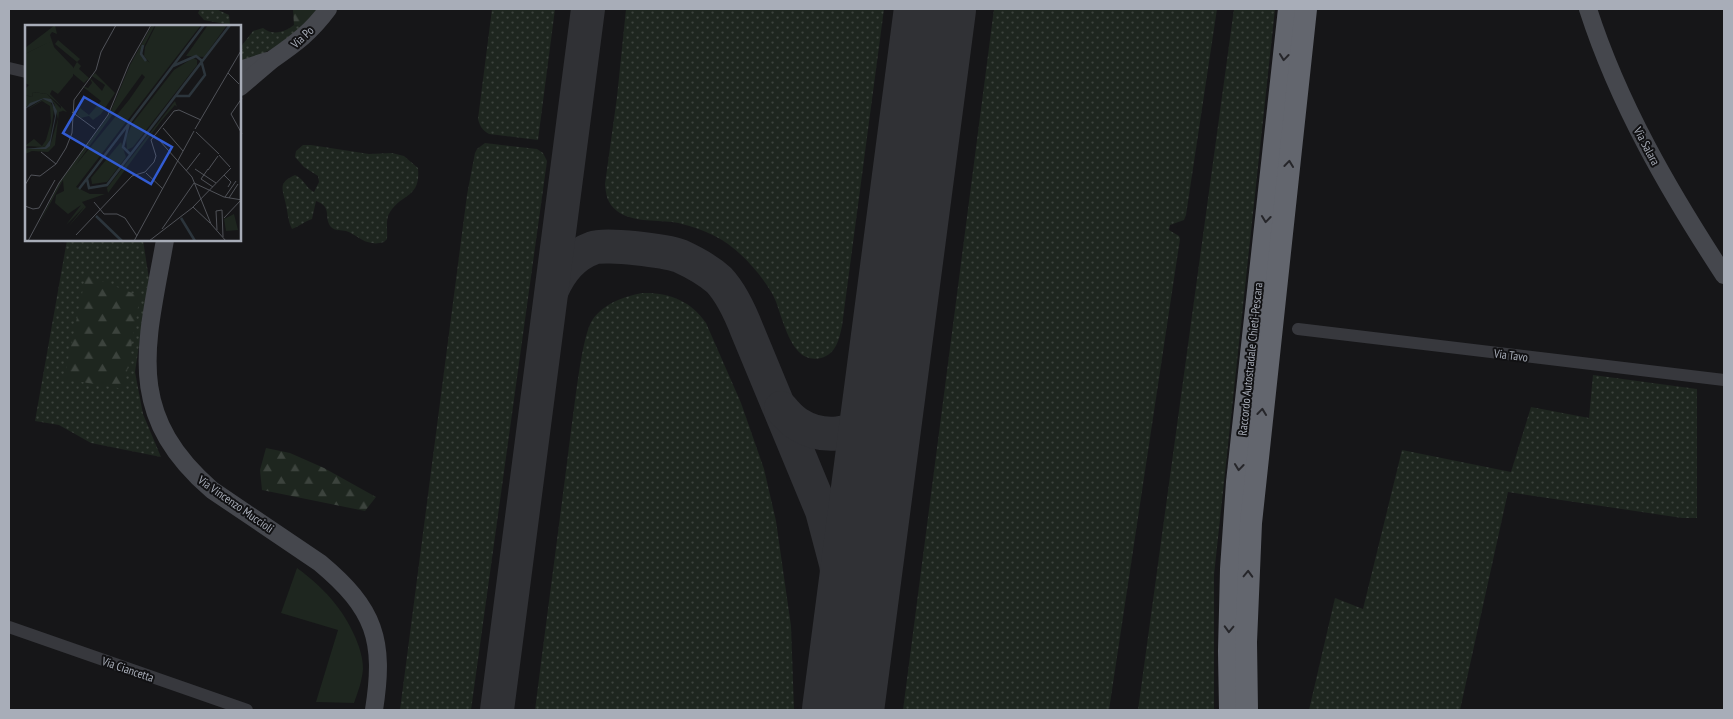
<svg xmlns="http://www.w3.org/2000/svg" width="1733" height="719" viewBox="0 0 1733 719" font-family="'PT Sans Narrow',sans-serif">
<defs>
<pattern id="grass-dots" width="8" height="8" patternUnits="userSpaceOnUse" patternTransform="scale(1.25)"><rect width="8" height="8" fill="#1e261f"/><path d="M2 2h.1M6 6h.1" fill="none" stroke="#3c433d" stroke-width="1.8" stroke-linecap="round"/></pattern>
<pattern id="forest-firs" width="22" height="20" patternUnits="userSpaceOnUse" patternTransform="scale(1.25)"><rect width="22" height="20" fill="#1e261f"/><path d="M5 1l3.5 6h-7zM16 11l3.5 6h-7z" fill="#3c433d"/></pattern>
</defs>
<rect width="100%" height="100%" fill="#161618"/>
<!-- grass -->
<g fill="url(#grass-dots)">
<polygon points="200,9 216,9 229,15 230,25 204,20 198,13"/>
<path d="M492,9H555L538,140L489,134C482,130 480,126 478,119Z"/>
<path d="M626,9H884L842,326C839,340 836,354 821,358C789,366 783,314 773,295C762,276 746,257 728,244C715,234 688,224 672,222C655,220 631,222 617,211C607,203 606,195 605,184L617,97Z"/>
<polygon points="994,9 1217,9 1186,215 1184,220 1170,225 1169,230 1179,236 1180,239 1109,710 903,710"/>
<polygon points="1234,9 1275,9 1214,575 1214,710 1138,710"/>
<path d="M294,25L303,27L274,48L240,64V48L253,31L263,28C273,36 285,32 294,25Z"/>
<polygon points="485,143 537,149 543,153 547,161 471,710 400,710 467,195 475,153 477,149"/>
<path d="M303,145H311L369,154L392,153L404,156L418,168C421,198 402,193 390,212C385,219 388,230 387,239L384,242C380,243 376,244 372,243C362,242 355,234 346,231C341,230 335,231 331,227C323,217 333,207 316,201L312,219C305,221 300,226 292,229C288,221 288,214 286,205C283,189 277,183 295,175C304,179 306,188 314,192L319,182L318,176L304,167L295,157L296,151Z"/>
<polygon points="67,240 143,240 149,279 135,372 143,414 161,457 91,443 59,425 35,421"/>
<path d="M642,293C669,292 691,301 706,323L741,403L764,469L776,521L791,626L794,710H535C547,615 560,519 572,423C575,403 582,333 593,319C605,303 623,297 642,293Z"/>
<polygon points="1593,375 1697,389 1697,518 1682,518 1508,492 1460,710 1309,710 1335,598 1363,609 1402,450 1511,472 1531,407 1589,418"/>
</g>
<!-- forest -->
<g fill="url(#forest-firs)">
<polygon points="293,9 317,9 303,27 294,25"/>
<polygon points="86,275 140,296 124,389 64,379"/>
<polygon points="266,448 290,453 324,468 376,497 365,511 262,490 260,470"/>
</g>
<!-- park -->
<path fill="#1e261f" d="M297,568C323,587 343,608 356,639C360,649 363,658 363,669C362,681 358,692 354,703L316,702L338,630L281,613Z"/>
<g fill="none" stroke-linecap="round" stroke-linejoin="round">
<!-- taxiway -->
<g stroke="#303135" stroke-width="34">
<path d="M552,290C560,272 573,255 593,248C606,243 666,251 680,256C693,262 708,270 719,280C732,294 740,312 747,330L822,511L836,564L841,598L844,647V709"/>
<path d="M781,408C786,414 791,420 798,424C821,439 855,437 873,416C879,409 882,399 885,391"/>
<polyline points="497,710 588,9"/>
</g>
<!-- runway -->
<polyline stroke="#303135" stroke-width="82" points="843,710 935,9"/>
<!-- street -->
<g stroke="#37383d" stroke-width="12">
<polyline points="9,68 26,72"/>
<polyline points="1298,329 1724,380"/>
<polyline points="9,627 247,710"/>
</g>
<!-- secondary -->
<g stroke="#45474d" stroke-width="18">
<path d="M1588,9C1619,105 1669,191 1724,275"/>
<polyline points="240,70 267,61"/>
<path d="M240,87C251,78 262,68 273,59C296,43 311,32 328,9"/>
<path d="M165,240C147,343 122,412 212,490L320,563C375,609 385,640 374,710"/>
</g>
<!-- highway -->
<g stroke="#63666e" stroke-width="22">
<polyline points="1230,710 1229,651 1231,569 1237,482 1289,9"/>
<polyline points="1247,710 1246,642 1251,523 1306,9"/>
</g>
</g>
<!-- one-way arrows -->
<defs><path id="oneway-chevron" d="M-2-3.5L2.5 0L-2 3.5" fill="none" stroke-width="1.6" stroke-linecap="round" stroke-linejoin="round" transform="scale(1.25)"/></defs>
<g stroke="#26262a">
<use href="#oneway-chevron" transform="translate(1284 57) rotate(96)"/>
<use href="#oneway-chevron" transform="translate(1289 164) rotate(-84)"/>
<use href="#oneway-chevron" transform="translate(1266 219) rotate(96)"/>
<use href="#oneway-chevron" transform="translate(1262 412) rotate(-84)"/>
<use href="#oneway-chevron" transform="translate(1239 467) rotate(96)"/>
<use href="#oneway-chevron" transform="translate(1248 574) rotate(-88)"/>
<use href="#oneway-chevron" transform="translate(1229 629) rotate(92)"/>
</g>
<g text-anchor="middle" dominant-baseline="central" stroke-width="4" stroke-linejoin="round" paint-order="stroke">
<!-- street labels -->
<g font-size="12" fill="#a8adb8" stroke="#111113">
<text transform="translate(302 37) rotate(-43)">Via Po</text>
<text transform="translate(1647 146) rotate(62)">Via Salara</text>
<text transform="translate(1511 355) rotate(7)">Via Tavo</text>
<text transform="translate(1250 359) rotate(-84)">Raccordo Autostradale Chieti-Pescara</text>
<text transform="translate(236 504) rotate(35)">Via Vincenzo Muccioli</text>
<text transform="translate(128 669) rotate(19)">Via Ciancetta</text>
</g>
</g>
<!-- overview -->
<g transform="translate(25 25)">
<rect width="216" height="216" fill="#161618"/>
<path d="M30,0L32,9L27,7L25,10L30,25L21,19L0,29V23ZM127,0H130L117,25L118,32L125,38L119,31L120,22L131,0H176L51,162L65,169H80L57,177L61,182L43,202L59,182L41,200L56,180L43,189L30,178L31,170L39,166L38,155L13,201L34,158L85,88L105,40ZM117,49L120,52L104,75L50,141ZM183,0H202L179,32L161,31ZM168,33L172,35V40L108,122L102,125L101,113L107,99L149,45ZM52,37L56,41L54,44L64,53L59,58L46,47ZM70,48L90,68L76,89L68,95L64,91L56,93L52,89L55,83L64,90L76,76L57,61L63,63L67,58L65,53L77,66L80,60L67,51ZM8,67L22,69L38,86L34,87L30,120L23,127L7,126L0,129V124L25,121L33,94L29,78L19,73L0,82V70L7,72ZM18,74L25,76L29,84L25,115L20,122L0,121L9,114L17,121L21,115L26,97L25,81L17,76L0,86ZM150,76L152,82L150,80L136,96L83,168L82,163ZM96,117L101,132L82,157L67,159L66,153Z" fill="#1e261f" fill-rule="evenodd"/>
<path d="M33,15L55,34L52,37L30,19Z" fill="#1e261f"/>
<path d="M24,17L48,42V51L33,69L27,65L25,69L42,87L36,85V81L22,69L8,67L7,72L0,70V64L4,60L0,58V29ZM209,189L213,205L201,206L199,194Z" fill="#1e261f"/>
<path d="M19,73L26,74L32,86L25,121L21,124H0L20,122L25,115L30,91L27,78L18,74L0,84L5,78Z" fill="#2c353c"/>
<path fill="none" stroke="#2c353c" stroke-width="2.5" d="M118,20L116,29L121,36M148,41L171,31L176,35L180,50L164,71H150M104,98L98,122L105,129M62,154L64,163L82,160L205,0M54,164L179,0M71,191L97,216M156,193L170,216"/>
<path fill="none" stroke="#505258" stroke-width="1" d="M203,48L214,59M217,73L206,89L217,109M47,87L70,104M138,103L158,126M170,104L217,24M171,107L194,129M135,116L167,152L186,199L201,216M16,127L31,139M194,130L205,142M170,144L191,158M183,144L176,154L188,162M183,145L193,131M161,146L175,128M121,148L138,164M199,150L206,157L203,162M169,158L199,172L217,175M0,160L6,150L15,151L31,139L41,123L47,108L49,75L71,45L76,27L91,0M200,172L211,156M204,173L213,159M69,177L79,189H92L100,193L112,211M0,181L8,184L14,183L30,155M168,182L185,198M199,193L216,175M137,204L169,158M192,205L191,186L197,185L198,212M51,210L107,151L120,147L129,137L131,131L126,115L149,86L154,85L176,95M3,216L34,158L83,90L104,39L126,0M109,216L169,106M124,216L167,183L206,143"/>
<path fill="#325cd3" fill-opacity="0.15" stroke="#325cd3" stroke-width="2.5" d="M59,72L147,122L126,159L38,108Z"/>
<rect width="216" height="216" fill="none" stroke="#a8adb8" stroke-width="2.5"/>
</g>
<!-- border -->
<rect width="1733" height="719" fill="none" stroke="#a8adb8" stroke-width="20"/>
</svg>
